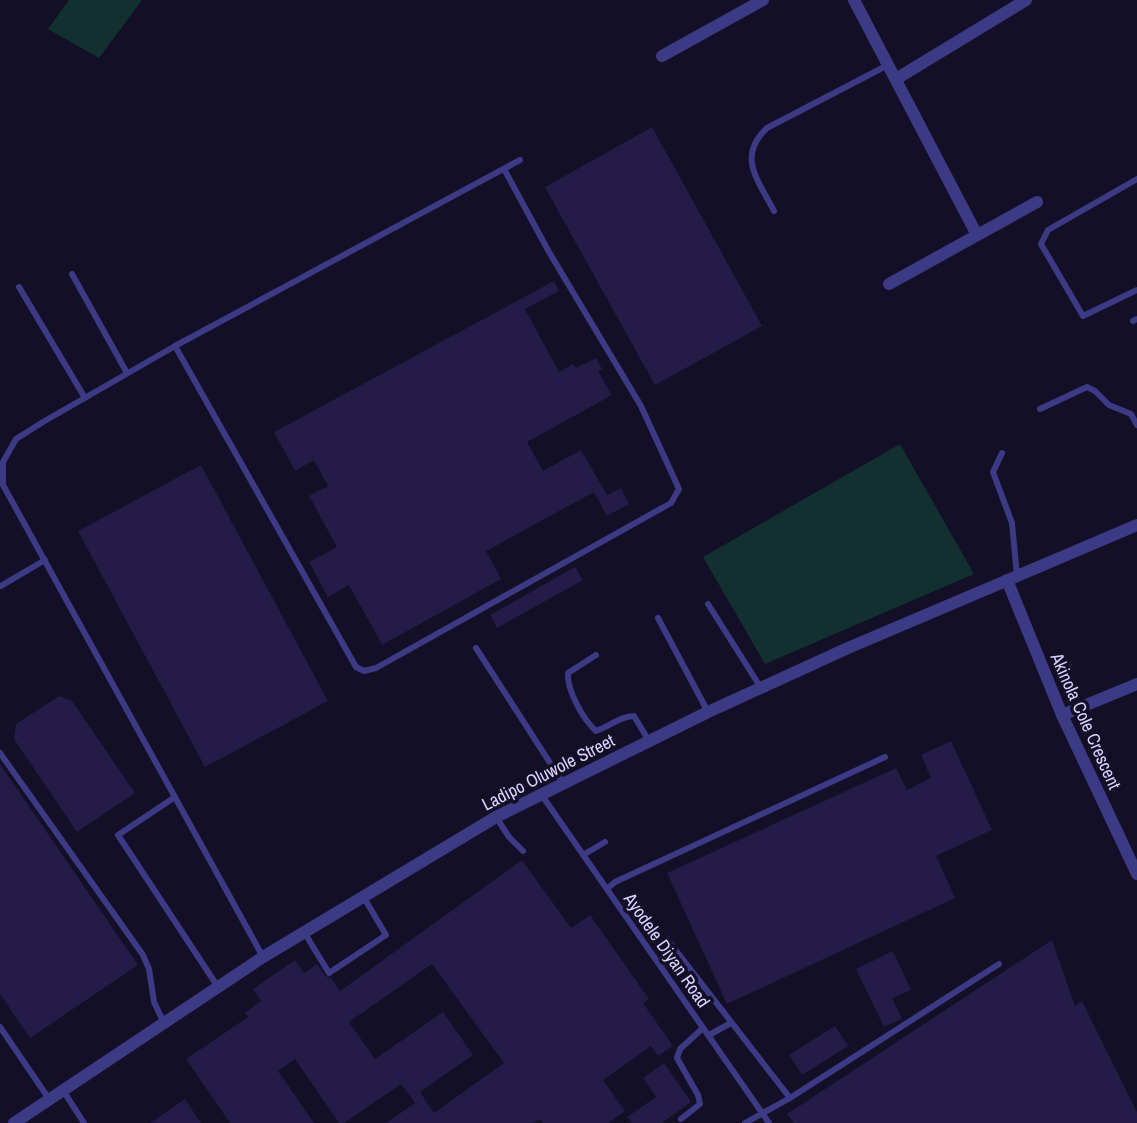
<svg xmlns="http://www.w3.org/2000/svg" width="1137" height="1123" viewBox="0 0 1137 1123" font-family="'Archivo Narrow',sans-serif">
<rect width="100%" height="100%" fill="#130f26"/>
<!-- green -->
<g fill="#12302f">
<polygon points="69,0 142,0 99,58 48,29"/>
<polygon points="900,444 974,574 765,664 703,557"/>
</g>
<!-- building -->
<g fill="#241b47" fill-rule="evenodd">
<polygon points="652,127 762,326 655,385 545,187"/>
<polygon points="554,281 559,291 525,309 559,372 573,364 576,368 596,358 602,369 598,371 612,395 527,442 543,471 581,450 607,495 621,488 629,504 607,516 594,492 486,551 501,579 382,645 349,585 328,597 309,562 337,547 309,496 328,486 314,460 295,471 274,432"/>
<polygon points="201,465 328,701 205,767 78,531"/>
<polygon points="575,567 583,580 497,628 490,615"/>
<polygon points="59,696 72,701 135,793 77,832 14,739 16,724"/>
<polygon points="951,741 992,830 936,856 955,898 727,1004 667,873 896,768 907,790 931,778 921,755"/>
<polygon points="0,764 138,965 30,1038 0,994"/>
<path d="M522,860L571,928L590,915L649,999L643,1003L673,1046L658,1056L651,1046L603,1080L625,1111L608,1123H543L540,1119L533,1123H386L415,1103L401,1084L344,1123H339L295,1059L278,1071L314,1123H230L186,1059L248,1017L245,1013L261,1001L253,989L295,960L304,973L317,964L325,976L331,978L340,991ZM432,964L504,1063L434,1113L420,1092L473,1055L443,1012L375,1059L349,1022Z"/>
<polygon points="1052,940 1075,1006 1082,1001 1137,1112 1137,1123 794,1123 787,1114"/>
<polygon points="893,951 911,990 892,998 902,1019 884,1027 856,969"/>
<polygon points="835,1026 848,1046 802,1075 789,1055"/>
<polygon points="664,1063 691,1102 662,1123 632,1123 627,1117 656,1097 643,1078"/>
<polygon points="185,1099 201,1123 150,1123"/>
</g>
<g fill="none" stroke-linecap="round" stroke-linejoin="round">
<!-- lane -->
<g stroke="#3d3a85" stroke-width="6">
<polyline points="1137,179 1048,230 1041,244 1083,316 1137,290"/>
<path d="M774,211C759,181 736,157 767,128L888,65"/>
<polyline points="72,274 127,373"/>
<polyline points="19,287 85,398"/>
<polyline points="1133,321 1137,319"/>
<polyline points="175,346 356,667 364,671 376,668 671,503 679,489 641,406 549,252 504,169"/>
<polyline points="1040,409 1087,387 1095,391 1109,405 1131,414 1137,425"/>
<polyline points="1002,453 993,472 1012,523 1017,576"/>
<polyline points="1,586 45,560"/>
<polyline points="708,604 761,688"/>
<polyline points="658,618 708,712"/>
<polyline points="476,648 563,783"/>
<path d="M596,655L568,673C567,691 583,719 596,731C609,727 620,716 634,716L649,741"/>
<polyline points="0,753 143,955 149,969 154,1002 164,1023"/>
<polyline points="541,794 769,1123"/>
<polyline points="175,797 118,835 218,987"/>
<polyline points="496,817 509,837 523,851"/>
<polyline points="583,855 605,842"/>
<polyline points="607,889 615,882 885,757"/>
<polyline points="304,932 329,973 386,935 363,896"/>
<polyline points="667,939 790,1098"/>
<polyline points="263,957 3,485 3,462 16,439 43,422 175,346 520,160"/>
<polyline points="0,1027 49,1099"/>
<polyline points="709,1035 731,1023"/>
<polyline points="64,1092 84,1123"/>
<polyline points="681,1119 700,1104 698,1095 677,1058 680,1049 703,1028"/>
<polyline points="745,1123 790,1098 999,964"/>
</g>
<!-- street -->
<g stroke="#3d3a85" stroke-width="12">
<polyline points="854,0 977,235"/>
<polyline points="662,56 763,0"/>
<polyline points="896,79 1026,0"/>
<polyline points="889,284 1037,202"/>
<polyline points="1007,580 1062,715 1137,874"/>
<polyline points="1062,715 1137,684"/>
<polyline points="14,1123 263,957 496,817 708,712 848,648 1137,525"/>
</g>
</g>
<g text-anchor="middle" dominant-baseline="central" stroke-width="7" stroke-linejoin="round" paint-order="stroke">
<!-- street labels -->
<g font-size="18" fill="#d9d4ff" stroke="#130f26">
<text transform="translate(1086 721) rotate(66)">Akinola Cole Crescent</text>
<text transform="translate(548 772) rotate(-27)">Ladipo Oluwole Street</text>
<text transform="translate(667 950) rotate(55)">Ayodele Diyan Road</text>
</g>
</g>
</svg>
